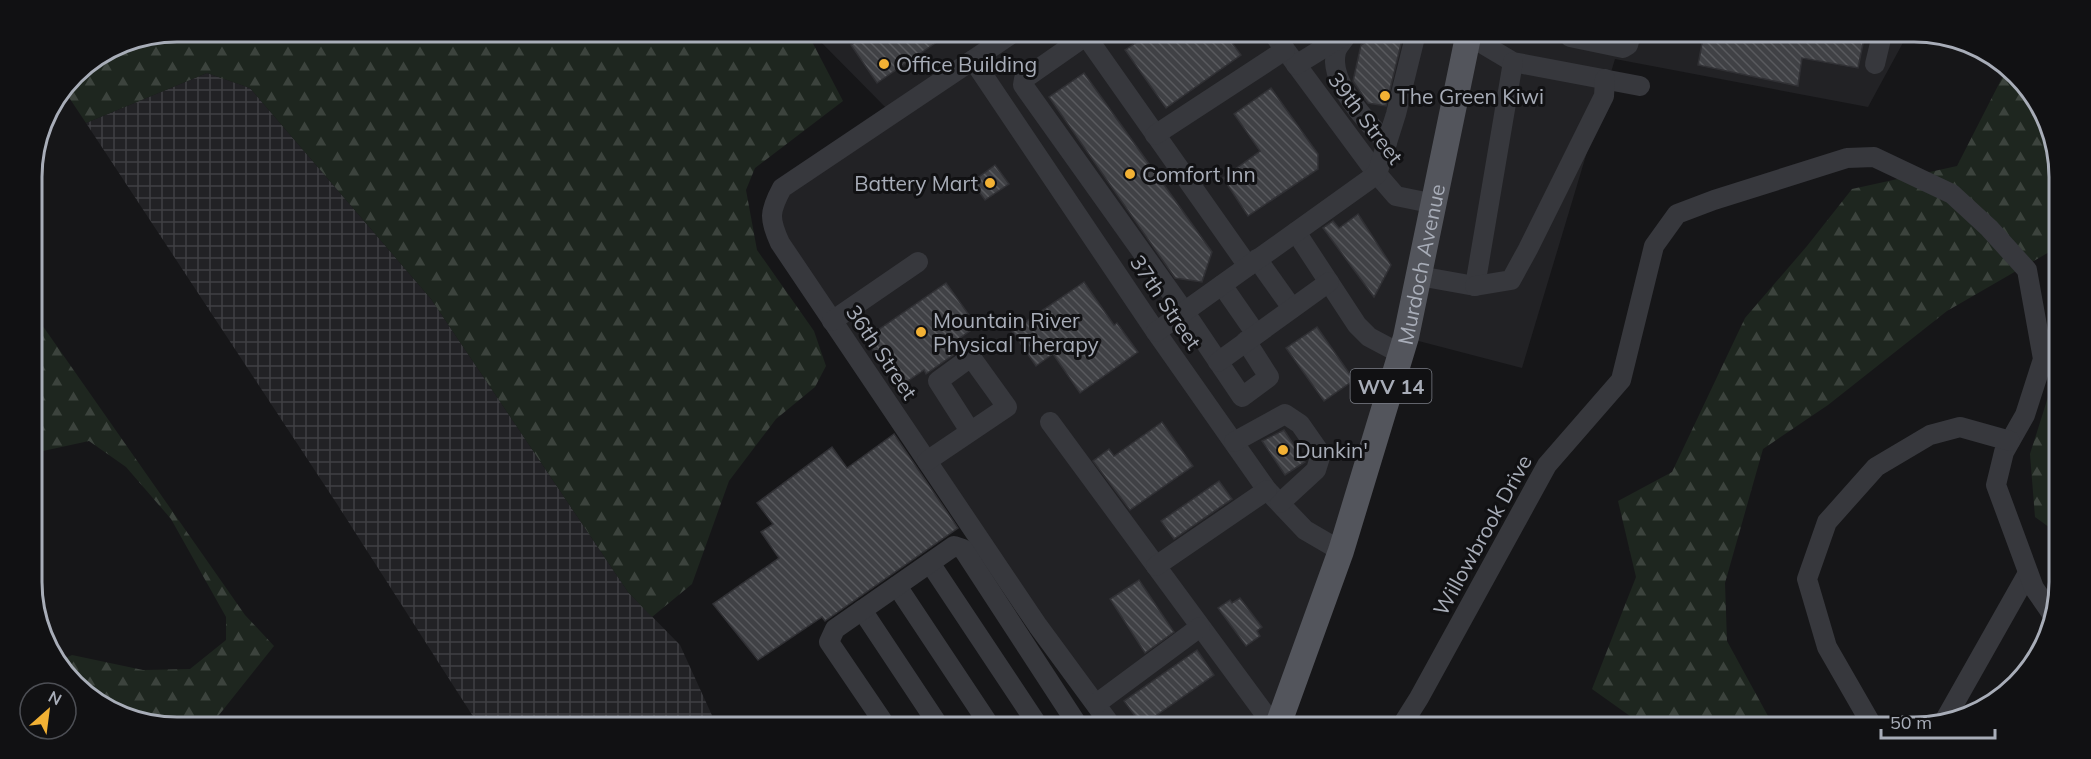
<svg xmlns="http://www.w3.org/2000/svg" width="2091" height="759" viewBox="0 0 2091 759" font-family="Mulish,sans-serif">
<defs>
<pattern id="industrial-grid" width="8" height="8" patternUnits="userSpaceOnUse" patternTransform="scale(1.5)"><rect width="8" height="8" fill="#222225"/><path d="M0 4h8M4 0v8" fill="none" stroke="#3f3f43"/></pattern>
<pattern id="forest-firs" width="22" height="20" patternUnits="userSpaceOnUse" patternTransform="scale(1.5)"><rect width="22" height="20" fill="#1e261f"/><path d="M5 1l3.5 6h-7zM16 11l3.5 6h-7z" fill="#3c433d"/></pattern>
<pattern id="building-back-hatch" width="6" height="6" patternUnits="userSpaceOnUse" patternTransform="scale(1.5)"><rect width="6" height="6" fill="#404145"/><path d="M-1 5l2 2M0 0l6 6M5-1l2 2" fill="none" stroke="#595a5e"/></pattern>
</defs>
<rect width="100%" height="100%" fill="#161618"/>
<!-- built -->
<polygon fill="#222225" points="813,34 1905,39 1868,107 1615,59 1522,368 1407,338 1278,725 1110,724 780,244 774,204 893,115"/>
<!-- industrial -->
<polygon fill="url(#industrial-grid)" points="207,73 250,88 431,299 628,592 680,645 715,722 476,721 337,504 86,123"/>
<!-- forest -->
<g fill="url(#forest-firs)">
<polygon points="177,32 808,34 843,101 755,168 746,190 757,250 814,331 826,366 815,387 776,419 729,481 692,584 652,617 628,592 431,299 250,88 207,73 86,123 64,90 81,68 122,42"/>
<polygon points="2006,70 2024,81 2058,158 2057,257 2051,251 1947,311 1828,405 1763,449 1725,583 1727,641 1774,727 1644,726 1592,689 1636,577 1618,501 1672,472 1745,318 1807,246 1852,189 1957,166"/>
<polygon points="33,312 245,615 274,646 215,720 131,720 67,678 59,661 72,655 143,670 190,669 226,640 226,617 171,519 126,467 89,441 43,451 33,457"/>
<polygon points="2055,375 2053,530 2035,517 2030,454"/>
</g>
<!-- building -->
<g fill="url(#building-back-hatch)" stroke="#303034" stroke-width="1.5">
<polygon points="867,34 947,35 877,83 851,45"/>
<polygon points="1146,36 1227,36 1241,55 1166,108 1125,50"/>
<polygon points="1374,37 1402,40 1386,106 1368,103 1353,81 1361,45"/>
<polygon points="1703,38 1864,39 1858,68 1802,58 1798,86 1698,65"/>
<polygon points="1084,73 1212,252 1202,282 1175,278 1049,97"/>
<polygon points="1271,88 1318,154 1318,169 1248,216 1223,178 1260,151 1234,114"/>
<polygon points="995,165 1009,184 985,200 972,182"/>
<polygon points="1358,214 1391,265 1374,297 1323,228 1333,221 1339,228"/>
<polygon points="1084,282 1114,325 1117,323 1138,352 1080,393 1053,354 1036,366 1012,331"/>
<polygon points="946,283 977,326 947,347 953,355 926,374 924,370 899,387 865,339"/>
<polygon points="1317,327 1354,380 1324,401 1286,348"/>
<polygon points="1162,422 1193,466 1130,510 1093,461 1109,449 1114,456"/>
<polygon points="1284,430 1305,462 1285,475 1262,441"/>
<polygon points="894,434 958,528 825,621 822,617 758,660 713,604 779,558 761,532 773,524 757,503 832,447 847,468"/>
<polygon points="1219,481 1232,499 1174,539 1161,521"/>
<polygon points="1139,580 1174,632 1145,653 1110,599"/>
<polygon points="1240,598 1262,627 1257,631 1260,636 1246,646 1218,608 1230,600 1232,603"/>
<polygon points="1197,650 1214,675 1144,724 1141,724 1124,701"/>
</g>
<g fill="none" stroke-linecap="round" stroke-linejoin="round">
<!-- minor -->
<g stroke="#37383d" stroke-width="20">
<path d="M1010,35L782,188C769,212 769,219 780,243L1038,626L1110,724"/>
<polyline points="1087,35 1024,79 1023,85 1184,311 1242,397 1269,377 1246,341"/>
<polyline points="1086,36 1248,266"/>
<polyline points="1275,36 1377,174 1396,196 1435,204"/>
<path d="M1346,36C1343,41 1337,47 1336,52C1328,82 1368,123 1387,143"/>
<polyline points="1471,37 1513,62 1640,86"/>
<polyline points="1570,37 1623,48 1628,45 1630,38"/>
<polyline points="973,60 1156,332 1267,490 1305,530 1341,551"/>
<polyline points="1875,64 1881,39"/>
<polyline points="1296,65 1343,36"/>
<polyline points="1155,135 1285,50"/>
<polyline points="1296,232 1357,325 1369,337 1401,354"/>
<polyline points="1257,259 1292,308"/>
<polyline points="1419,276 1475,286 1513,62"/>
<polyline points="1222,285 1256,334"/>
<polyline points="1475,286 1511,280 1528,249 1604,96 1605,79"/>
<polyline points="832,321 918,262"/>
<polyline points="1156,332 1377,174 1396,114 1415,37"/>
<polyline points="1218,362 1329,282"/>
<polyline points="1050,422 1273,725"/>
<polyline points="1234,442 1285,414 1300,424 1321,454 1316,470 1280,503"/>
<polyline points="927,461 1007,407 971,357 938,381 970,431"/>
<polyline points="930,563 1037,724"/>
<polyline points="1156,566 1267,490"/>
<polyline points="897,586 988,723"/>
<polyline points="862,610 937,723"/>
<polyline points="1096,704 1200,627"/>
<polyline points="1946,718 2028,573"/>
<polyline points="884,723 829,642 835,629 954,546 963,549 1077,724"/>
<polyline points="1402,725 1419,698 1547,465 1621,380 1654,246 1677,214 1714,200 1847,158 1874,157 1952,194 1989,228 2027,270 2043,359 2025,415 2004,452 1996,485 2034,588 2052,614"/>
<polyline points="1873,727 1827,647 1807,579 1827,522 1876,467 1930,435 1960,427 2010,441"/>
</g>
<!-- major -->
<path stroke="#53555c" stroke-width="26" id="s1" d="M1278,725L1341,551L1406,337L1468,37"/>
</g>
<!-- markers -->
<g fill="#f2b134" stroke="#111113" stroke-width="2">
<circle cx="884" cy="64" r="6"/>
<circle cx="1385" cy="96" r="6"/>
<circle cx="1130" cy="174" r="6"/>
<circle cx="990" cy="183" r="6"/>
<circle cx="921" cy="332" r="6"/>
<circle cx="1283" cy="450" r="6"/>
</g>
<g text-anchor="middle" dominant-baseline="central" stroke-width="6" stroke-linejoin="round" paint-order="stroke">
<!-- shield labels -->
<rect fill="#111113" stroke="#7b7e86" stroke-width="1.5" x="1350.5" y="369" width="81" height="34" rx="4.5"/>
<g font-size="20" font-weight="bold" fill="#a8adb8">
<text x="1391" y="386">WV 14</text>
</g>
<!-- poi labels -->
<g font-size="21" fill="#a8adb8" stroke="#111113" text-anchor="start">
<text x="896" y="64">Office Building</text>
<text x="1397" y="96">The Green Kiwi</text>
<text x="1142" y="174">Comfort Inn</text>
<text x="978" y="183" text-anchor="end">Battery Mart</text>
<text x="933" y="320">Mountain River<tspan x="933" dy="24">Physical Therapy</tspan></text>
<text x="1295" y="450">Dunkin'</text>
</g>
<!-- street labels -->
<g font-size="21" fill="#a8adb8" stroke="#111113">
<text transform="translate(1366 118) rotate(53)">39th Street</text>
<text stroke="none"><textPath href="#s1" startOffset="483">Murdoch Avenue</textPath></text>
<text transform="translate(1166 302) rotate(56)">37th Street</text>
<text transform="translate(882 352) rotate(56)">36th Street</text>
<text transform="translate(1482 535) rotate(-61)">Willowbrook Drive</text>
</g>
</g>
<!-- crop -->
<path d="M0 0H2091V759H0ZM177 42H1914A135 135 0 0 1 2049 177V582A135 135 0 0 1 1914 717H177A135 135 0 0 1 42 582V177A135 135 0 0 1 177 42Z" fill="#111113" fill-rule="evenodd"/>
<path fill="none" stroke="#a8adb8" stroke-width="3" d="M177 42H1914A135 135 0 0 1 2049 177V582A135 135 0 0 1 1914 717H177A135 135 0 0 1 42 582V177A135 135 0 0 1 177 42Z"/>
<!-- north arrow -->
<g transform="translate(48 711) rotate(28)"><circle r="28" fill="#111113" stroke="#4d4f55" stroke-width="1.5"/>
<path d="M0-4.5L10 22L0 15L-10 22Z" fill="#f2b134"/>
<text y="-9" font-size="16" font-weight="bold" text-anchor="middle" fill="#a8adb8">N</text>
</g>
<!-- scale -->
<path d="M1881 729v9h114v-9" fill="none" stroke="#a8adb8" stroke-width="3"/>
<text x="1890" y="729" font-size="18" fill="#a8adb8" stroke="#111113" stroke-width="4.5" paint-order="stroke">50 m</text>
</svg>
